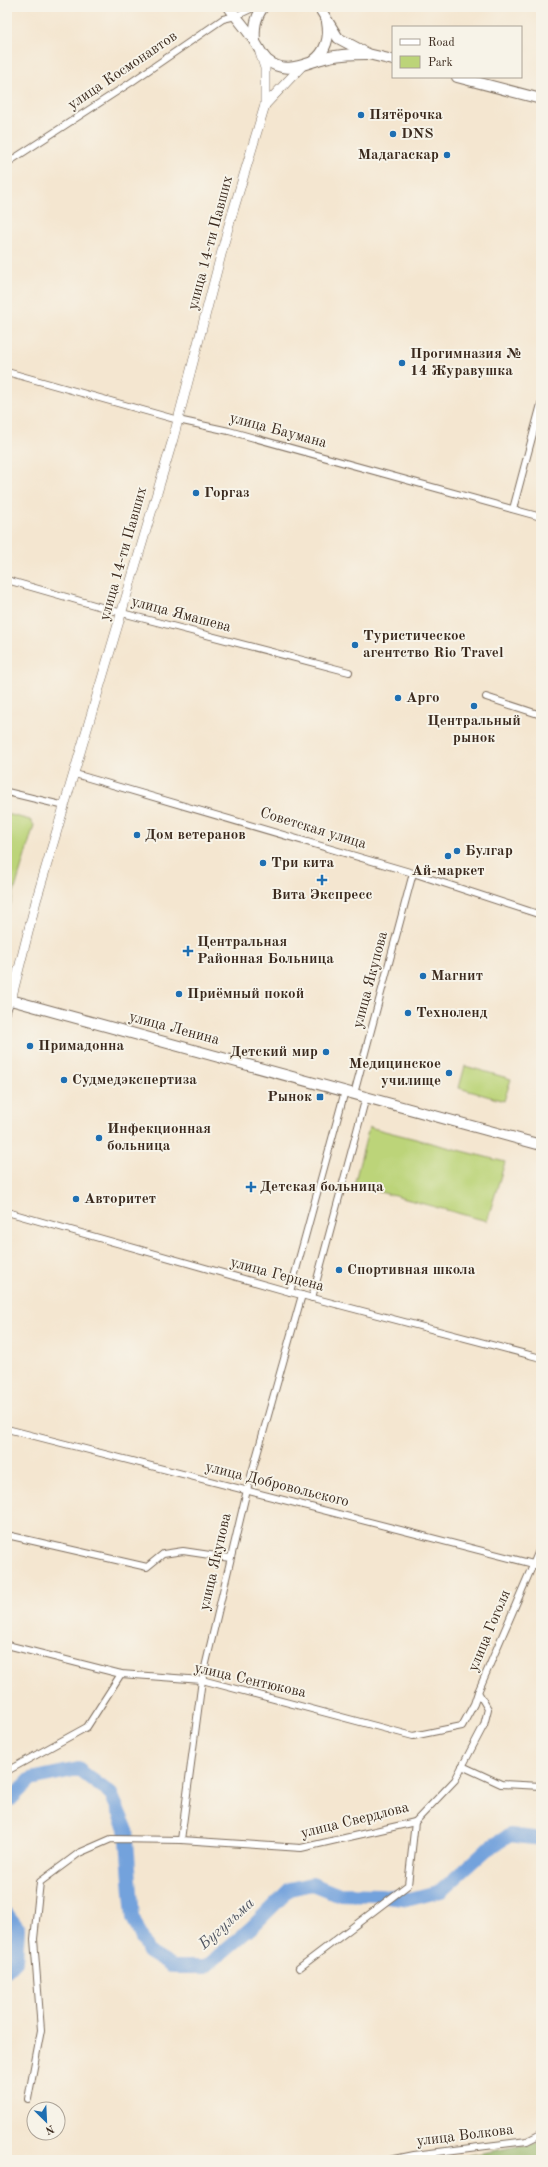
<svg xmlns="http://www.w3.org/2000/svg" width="548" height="2167" viewBox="0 0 548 2167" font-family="'Old Standard TT',serif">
<rect width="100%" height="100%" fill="#f7f3e8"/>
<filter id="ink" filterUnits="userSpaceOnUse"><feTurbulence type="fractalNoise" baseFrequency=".025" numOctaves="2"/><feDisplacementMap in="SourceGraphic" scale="8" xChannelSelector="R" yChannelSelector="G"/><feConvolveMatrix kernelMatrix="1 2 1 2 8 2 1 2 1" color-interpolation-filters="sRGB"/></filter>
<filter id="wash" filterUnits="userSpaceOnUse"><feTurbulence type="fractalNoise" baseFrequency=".012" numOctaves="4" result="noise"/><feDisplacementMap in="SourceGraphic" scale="16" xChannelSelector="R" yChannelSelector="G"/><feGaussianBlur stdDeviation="0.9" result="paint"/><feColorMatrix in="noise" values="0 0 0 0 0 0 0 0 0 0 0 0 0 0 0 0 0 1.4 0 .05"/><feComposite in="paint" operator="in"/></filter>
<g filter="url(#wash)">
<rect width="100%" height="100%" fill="#f4e6d0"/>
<!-- green -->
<g fill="#bcd479" stroke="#7c7f4c">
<polygon points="7,814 30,820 34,825 7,916"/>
<polygon points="465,1066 511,1079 504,1101 459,1088"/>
<polygon points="369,1127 505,1162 487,1221 354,1185"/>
</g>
<!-- forest -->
<polygon fill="#95b669" stroke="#687044" points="541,2142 541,2160 444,2160"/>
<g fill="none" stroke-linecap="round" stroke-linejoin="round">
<!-- river -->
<g stroke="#73a2dc" stroke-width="14">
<polyline points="7,1803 31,1779 78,1769 111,1794 126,1828 133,1918 148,1952 173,1967 205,1967 252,1927 290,1889 312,1884 337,1894 380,1895 410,1899 441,1891 486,1850 510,1835 541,1839"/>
<polyline points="7,1914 18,1928 16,1961 7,1970"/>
</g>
</g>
</g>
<g filter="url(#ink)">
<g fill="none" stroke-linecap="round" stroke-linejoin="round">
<defs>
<g id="street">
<polyline points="7,163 130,83 223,19 236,16 255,7"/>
<polyline points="7,372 178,420 229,431 541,517"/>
<polyline points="513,509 541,404"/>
<polyline points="7,580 122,613 349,672"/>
<polyline points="486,697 541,715"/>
<polyline points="75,774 413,873 541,915"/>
<polyline points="7,792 65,806"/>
<polyline points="7,1011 11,1000"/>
<polyline points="354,1094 413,873"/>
<polyline points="7,1212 290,1292 541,1358"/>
<polyline points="290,1292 345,1091"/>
<polyline points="312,1298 366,1097"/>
<polyline points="7,1429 541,1566"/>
<polyline points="7,1535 147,1567 163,1554 183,1551 230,1558"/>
<polyline points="7,1645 121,1674 202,1680 413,1736 462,1726 474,1704 478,1692 541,1546"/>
<polyline points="462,1766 501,1784 541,1786"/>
<polyline points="7,1771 87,1727 121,1674"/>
<polyline points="181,1840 202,1680 247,1490 302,1295"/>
<polyline points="299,1968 408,1885 415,1822"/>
<polyline points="28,2099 41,2030 34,1939 40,1882 79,1853 111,1839 181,1840 301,1848 415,1822 455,1780 484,1725 488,1709 478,1692"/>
<polyline points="390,2160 414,2155 527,2141 541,2134"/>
</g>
<g id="secondary">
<polyline points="265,105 301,67"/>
<polyline points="11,1000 36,901 173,439 228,228 265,105 265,68 260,53"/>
</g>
<g id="primary">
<path d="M229,7C237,19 248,30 255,42C259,48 261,54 267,60C286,76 305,63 325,58C339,54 354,54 368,54"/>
<polyline points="319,7 338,38 368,54 393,60"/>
<path d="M255,42C254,28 255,18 263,7"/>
<path d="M313,61C326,52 330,37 327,22"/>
<polyline points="457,77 541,99"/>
<polyline points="7,999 541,1145"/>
</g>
</defs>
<!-- street casing -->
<use href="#street" stroke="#7c6c5c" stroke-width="8"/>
<!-- secondary casing -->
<use href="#secondary" stroke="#7c6c5c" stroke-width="10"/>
<!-- primary casing -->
<use href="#primary" stroke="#7c6c5c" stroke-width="12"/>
<!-- street -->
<use href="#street" stroke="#fff" stroke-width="6"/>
<!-- secondary -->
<use href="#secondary" stroke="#fff" stroke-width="9"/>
<!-- primary -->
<use href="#primary" stroke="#fff" stroke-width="10"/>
</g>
</g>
<!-- markers -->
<g fill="#1f6fb2" stroke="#f7f3e8" stroke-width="1.5">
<circle cx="361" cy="115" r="4"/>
<circle cx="393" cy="134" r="4"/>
<circle cx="447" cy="155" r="4"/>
<circle cx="402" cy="363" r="4"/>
<circle cx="196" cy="493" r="4"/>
<circle cx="355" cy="645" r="4"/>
<circle cx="398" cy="698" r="4"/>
<circle cx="474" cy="706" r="4"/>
<circle cx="137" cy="835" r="4"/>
<circle cx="457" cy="851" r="4"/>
<circle cx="448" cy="856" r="4"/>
<circle cx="263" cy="863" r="4"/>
<path d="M320 874h4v4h4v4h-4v4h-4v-4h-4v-4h4z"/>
<path d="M186 945h4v4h4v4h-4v4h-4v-4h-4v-4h4z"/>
<circle cx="423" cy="976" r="4"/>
<circle cx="179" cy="994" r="4"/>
<circle cx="408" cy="1013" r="4"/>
<circle cx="30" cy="1046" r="4"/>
<circle cx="326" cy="1052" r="4"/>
<circle cx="449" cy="1073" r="4"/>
<circle cx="64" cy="1080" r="4"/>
<rect x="316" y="1093" width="8" height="8" rx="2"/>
<circle cx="99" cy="1138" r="4"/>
<path d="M249 1181h4v4h4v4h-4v4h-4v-4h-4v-4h4z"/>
<circle cx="76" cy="1199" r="4"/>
<circle cx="339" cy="1270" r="4"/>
</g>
<g text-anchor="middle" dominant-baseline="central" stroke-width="4" stroke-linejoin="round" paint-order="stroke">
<!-- street labels -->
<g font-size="15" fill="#3b2a1e" stroke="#f7f3e8">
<text transform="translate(123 71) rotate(-34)">улица Космонавтов</text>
<text transform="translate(211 243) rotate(-75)">улица 14-ти Павших</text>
<text transform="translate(278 431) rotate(15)">улица Баумана</text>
<text transform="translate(124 554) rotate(-74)">улица 14-ти Павших</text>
<text transform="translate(181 615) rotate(15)">улица Ямашева</text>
<text transform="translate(313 829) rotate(17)">Советская улица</text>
<text transform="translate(371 980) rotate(-75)">улица Якупова</text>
<text transform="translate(174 1029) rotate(15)">улица Ленина</text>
<text transform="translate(277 1275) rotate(15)">улица Герцена</text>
<text transform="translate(277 1485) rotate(14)">улица Добровольского</text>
<text transform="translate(216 1562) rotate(-77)">улица Якупова</text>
<text transform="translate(490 1631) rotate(-67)">улица Гоголя</text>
<text transform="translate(250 1681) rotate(13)">улица Сентюкова</text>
<text transform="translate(355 1821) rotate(-14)">улица Свердлова</text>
<text transform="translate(465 2136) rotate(-7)">улица Волкова</text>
</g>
<!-- poi labels -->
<g font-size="15" font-weight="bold" fill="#3b2a1e" stroke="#f7f3e8" text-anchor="start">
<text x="369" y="115">Пятёрочка</text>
<text x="401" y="134">DNS</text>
<text x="439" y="155" text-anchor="end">Мадагаскар</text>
<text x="410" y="354">Прогимназия №<tspan x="410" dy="17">14 Журавушка</tspan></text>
<text x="204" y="493">Горгаз</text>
<text x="363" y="636">Туристическое<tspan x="363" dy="17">агентство Rio Travel</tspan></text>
<text x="406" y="698">Арго</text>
<text x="474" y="721" text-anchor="middle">Центральный<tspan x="474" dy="17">рынок</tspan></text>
<text x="145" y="835">Дом ветеранов</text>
<text x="465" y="851">Булгар</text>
<text x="271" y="863">Три кита</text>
<text x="448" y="871" text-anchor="middle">Ай-маркет</text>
<text x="322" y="895" text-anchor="middle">Вита Экспресс</text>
<text x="197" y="942">Центральная<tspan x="197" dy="17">Районная Больница</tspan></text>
<text x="431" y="976">Магнит</text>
<text x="187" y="994">Приёмный покой</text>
<text x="416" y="1013">Техноленд</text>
<text x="38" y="1046">Примадонна</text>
<text x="318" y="1052" text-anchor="end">Детский мир</text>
<text x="441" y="1064" text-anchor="end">Медицинское<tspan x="441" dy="17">училище</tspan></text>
<text x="72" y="1080">Судмедэкспертиза</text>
<text x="312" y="1097" text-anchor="end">Рынок</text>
<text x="107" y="1129">Инфекционная<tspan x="107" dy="17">больница</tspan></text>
<text x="260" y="1187">Детская больница</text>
<text x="84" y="1199">Авторитет</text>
<text x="347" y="1270">Спортивная школа</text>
</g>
<!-- water labels -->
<g font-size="16" font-style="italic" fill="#4f5460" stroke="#f7f3e8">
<text transform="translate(227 1924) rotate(-42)">Бугульма</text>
</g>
</g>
<!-- margin -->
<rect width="548" height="2167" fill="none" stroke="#f7f3e8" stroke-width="24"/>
<!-- legend -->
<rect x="392" y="26" width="130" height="52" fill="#f7f3e8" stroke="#aca397"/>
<rect x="400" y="39" width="20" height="6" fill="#ffffff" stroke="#aca397"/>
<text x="428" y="46" font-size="12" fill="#3b2a1e">Road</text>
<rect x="400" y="56" width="20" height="12" fill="#bcd479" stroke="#aca397"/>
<text x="428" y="66" font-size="12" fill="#3b2a1e">Park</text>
<!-- north arrow -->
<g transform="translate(46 2121) rotate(156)"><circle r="19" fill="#f7f3e8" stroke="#aca397"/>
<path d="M0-3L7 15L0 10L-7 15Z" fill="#1f6fb2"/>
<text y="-6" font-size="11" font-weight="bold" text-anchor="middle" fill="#3b2a1e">N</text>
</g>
</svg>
